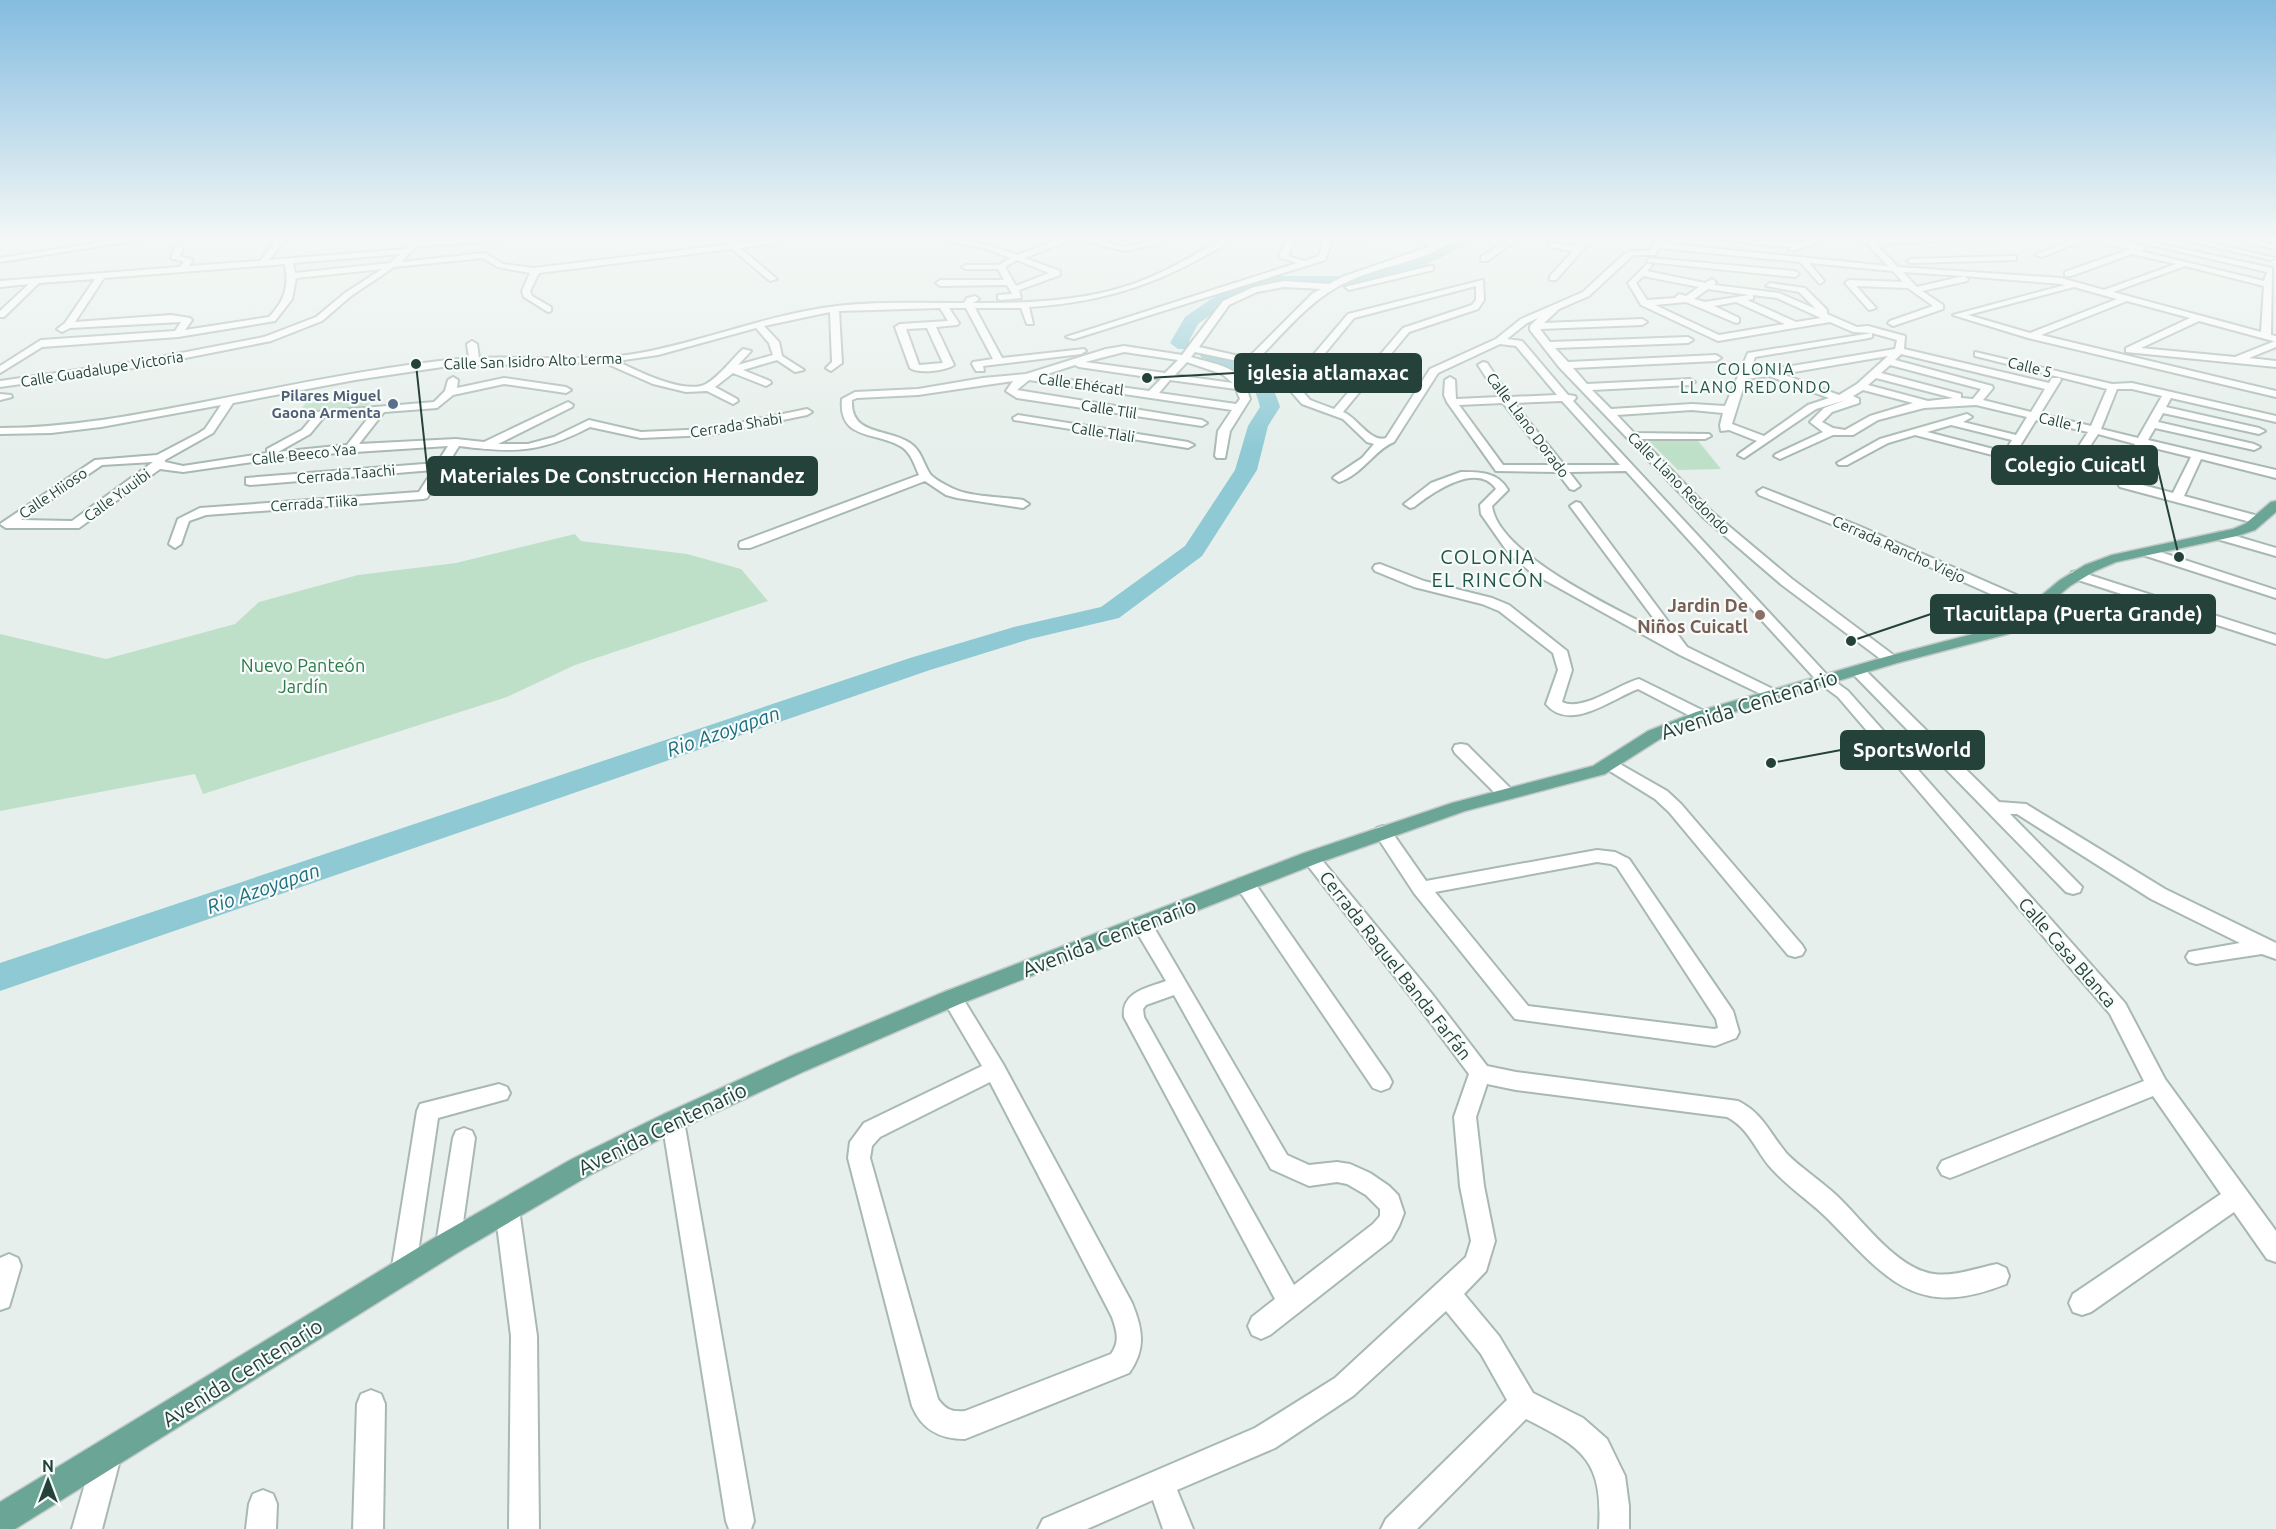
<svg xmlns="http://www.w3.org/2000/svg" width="2276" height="1529" viewBox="0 0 2276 1529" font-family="Ubuntu,sans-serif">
<rect width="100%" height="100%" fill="#e6efeb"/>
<!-- green -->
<g fill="#bfe0c8">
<polygon points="373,399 365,409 297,413 306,403"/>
<polygon points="1695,437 1721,469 1678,470 1647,439"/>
<polygon points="575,534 581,541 687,554 741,569 768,601 575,665 507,697 203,794 195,774 0,811 0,634 106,659 235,624 259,602 358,575 456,563"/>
</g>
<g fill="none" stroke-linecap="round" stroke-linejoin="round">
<!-- river -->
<g fill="#8ec9d4" fill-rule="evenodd">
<polygon points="1463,237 1482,237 1426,265 1394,276 1346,286 1268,286 1233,298 1198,324 1189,341 1193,345 1190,349 1178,349 1170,343 1185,317 1221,292 1266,276 1346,276 1390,267 1416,259"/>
<path d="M1208,349C1246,358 1268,367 1280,407L1268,426L1257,470L1202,556L1119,618L1030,639L930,670L0,991V963L910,658L1014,627L1101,607L1185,546L1235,470L1248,426L1260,407C1251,368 1235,371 1202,358L1199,354L1202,350Z"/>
</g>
<defs>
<g id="minor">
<polygon points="134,237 158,237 0,262 0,258"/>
<path d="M279,237H287L269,260L406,249L416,237H424L421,241L501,237L504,239L500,241L417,246L401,262L485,253L503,264L534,268L774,239H777V243L740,248L777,279L770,281L732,249L539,273L530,291L532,296L551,307V311L548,312L524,297L522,291L530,273L498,267L483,258L394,267L351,296L322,321L271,341L140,367L0,387V381L140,361L264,337L316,317L345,293L382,269L296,278L292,299L275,321L178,337L42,347L0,373V366L41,340L175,331L181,322L70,328L62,332L57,329L65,323L95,279L39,283L4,317H0V311L29,284L0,287V281L180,267L184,262L171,258L175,247L179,245L183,247L180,256L193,260L189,266L260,261ZM400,254L390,263L295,273L293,263ZM285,264C289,287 285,300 269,317L185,330L192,320L190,318L171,315L75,322L104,278Z"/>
<path d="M929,237C960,237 988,244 1017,255L1066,237H1084L1126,247L1168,237H1182L1126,251L1074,239L1024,258L1060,271V275L1019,290L1021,298L1001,300L998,299V295L1012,294L1007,285L940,286L936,283L940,280H1004L998,269H966L962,267L966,265H999L1010,258L985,248ZM1017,260L1049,273L1016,286L1005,267Z"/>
<path d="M1225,237H1235C1225,246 1211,252 1199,259C1145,289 1091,303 1029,307L1033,324H1027L1021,308H975L1002,358L1084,349L1086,351L1081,354L983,366L984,371H976L972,364L973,362L993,359L966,308H949L959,323L957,325L936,327L954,365C946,371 918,374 910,368L895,327L900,324L948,321L940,308L839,311L842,363L831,371L826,368L832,362L830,312L764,326L779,342L782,356L804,370L795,372L777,360L743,370L770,381L771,383L766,386L733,373L715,387L737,399L738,401L733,404L707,391L686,392L653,384L603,362L449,366L355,380L233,403L213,433L165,460V462L183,466L267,453V449L302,430L317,412L434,402L445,391L448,380L453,377L458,380L457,388L504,378L566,387L571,390L566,393L504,384L453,395L437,408L384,412L359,444L456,439L484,442L568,402L573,405L572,407L498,444H528L554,437L589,420L641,432L709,429L807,409L812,412L807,415L709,435L641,438L590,427C540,453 515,453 459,446L439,478L520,468L526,471L520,474L435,486L427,498L423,499L206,515L189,521L181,544L175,548L169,544L178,519L200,508L419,492L433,470L250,485L246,484V478L437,463L448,446L293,456L183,472L160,469L79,528H6L0,524L95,460L157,455L199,433L205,429L221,405L101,427L51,433L0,434V428C69,428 136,415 204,402C292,385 380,366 469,358L467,344L472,341L477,344L479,358C531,356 583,362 634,354C693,344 748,322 806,311C858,300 913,303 964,303L967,298L975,296L979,299L973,303C1024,303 1078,302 1127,286C1162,275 1194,255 1225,237ZM756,328L769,343L773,355L738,365L751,351L743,349C731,360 720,376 706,384C685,395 637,371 617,361L658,355ZM927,328L943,363L919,365L906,329ZM372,413L347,445L278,452L310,434L324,417ZM153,462L72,521L21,520L102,465Z"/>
<path d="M1288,237H1370L1373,239L1369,241H1332L1325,260L1074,339L1066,337L1297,263L1279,257ZM1294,241H1324L1319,256L1305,261L1288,256Z"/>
<path d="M1412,237H1423L1438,242L1448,237H1458C1428,262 1381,265 1347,282C1310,299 1285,332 1257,360L1273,366L1292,380L1348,314L1483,280L1484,300L1478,309L1409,332L1343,412C1357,417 1370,443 1386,438L1430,369L1496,339L1521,319L1583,292L1624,254L1632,251H1649L1658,237H1666L1662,243L1888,266L1867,244L1853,237L1871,240L2017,237L2013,239L1876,244L1898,267L2061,278L2104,290L2176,264L2132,254L2071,276H2065V272L2130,249L2087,239L2042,257L2035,255L2078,237H2099L2143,246L2144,248L2140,251L2264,281L2267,272L2146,244L2150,242L2272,268L2271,335L2276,336V347L2249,358L2276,361V367L2126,352V348L2190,318L2127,301L2041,335L2276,391V397L2028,338L1953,315L2065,285L2061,284L1964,276L1968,279L1967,281L1922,291L1943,305V309L1893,326L1888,323L1890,321L1933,306L1908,288L1856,286L1876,308L1869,310L1845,283L1849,280L1903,282L1893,271L1809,263L1824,281L1820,284L1800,262L1659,248L1655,255H1634L1630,258L1589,296L1559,309L1544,323L1642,319L1647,322L1642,325L1540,329L1550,342L1688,337L1693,340L1688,343L1555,348L1568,362L1716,355L1721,358L1716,361L1573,368L1587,384L1690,379L1695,382L1690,385L1592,390L1611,409L1692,404L1725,406L1748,353L1872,333L1853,332L1830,322L1718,341L1641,305L1628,283L1648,263L1652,265L1647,271L1705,283L1712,279L1716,282L1714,285L1779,293L1816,309L1799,292L1766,286L1770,283L1805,288L1827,310V314L1857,327L1868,326L1905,336L1904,349L2049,383L2052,378H2060L2061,380L2040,414L2091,426L2107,389L1975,356V352L2112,384L2132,383L2276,416V422L2171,398L2166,407L2259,428L2265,431L2259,434L2163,413L2158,422L2254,444L2260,447L2254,450L2155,428L2148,440L2276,470V478L2201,459L2184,496L2262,517L2264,520L2262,523L2258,524L2120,487L2118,484L2135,444L2098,434L2074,471L2058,472L1915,435L1888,443L1847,465H1839L1837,463L1880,439L1967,414L1972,417L1963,422L2016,435L2027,417L1976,405L1924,408L1878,420L1853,435H1833L1780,459L1774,456L1776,454L1823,432L1810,422L1824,408L1846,400L1816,409L1744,458L1738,455L1740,453L1757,441L1729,430L1721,431L1720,425L1723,413L1692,410L1617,415L1634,433L1709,434L1711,436L1705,439H1641L1712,512L1792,579L1896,657L1898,660L1891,664L1886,663L1782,585L1704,518L1559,367L1530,330V326L1538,318L1527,323L1507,339L1522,341L1568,395L1575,396L1576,398L1573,401L1829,677L1848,691L2125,1003L2165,1079L2276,1231V1262L2267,1259L2234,1212L2091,1312L2082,1315L2073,1312L2069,1303L2073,1294L2221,1194L2153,1096L1958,1175L1950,1178L1942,1175L1938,1168L1942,1161L2144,1081L2110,1014L1838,697L1819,683L1626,471L1569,472L1580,486L1574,490L1570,489L1557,472L1496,471L1447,402L1444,395L1445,380L1450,377L1455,380L1456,399L1499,397L1478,365L1483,362L1487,363L1510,397L1557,395L1516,346L1500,344L1438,373L1394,442C1375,449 1362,475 1339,482L1333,478L1335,476L1362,458L1374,444L1367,442L1343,419L1302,404L1280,379L1265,370L1247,363L1195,352L1191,357C1206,362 1231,365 1241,378C1247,384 1247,391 1250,399L1230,431L1225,458H1217L1215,456L1218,431L1232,410L1029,380L1017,390L1202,420L1207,423L1202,426L1017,398L1006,391L1013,381L918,395L857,398L852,400C850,436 888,428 910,443C921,450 923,463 930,474C934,479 947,486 954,489C971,497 1003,497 1023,500L1029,504L1023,508L957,498L946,495L925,481L750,548H740L739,545L740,542L919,475C915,466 911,453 902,447C877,431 838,441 842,399L855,392L918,389L983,378L1026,374L1106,349L1124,346L1182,355L1223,301L1254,287L1284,281L1329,284L1342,277L1431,246ZM2185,266L2264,286L2261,332L2113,292ZM1903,272L1964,276L1917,287ZM1643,276L1699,287L1686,296L1679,294L1675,298L1647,300L1636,283ZM1476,286V300L1472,305L1403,328L1334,409L1310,400L1298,386L1354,318ZM1284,287L1321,289L1313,293L1248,358L1199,347L1229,305L1257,292ZM2074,287L2117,299L2030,333L1968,315ZM1708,289L1749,295L1705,302L1694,299ZM1753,295L1777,298L1821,318L1796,322L1747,300L1753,299ZM1686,302L1736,323L1739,322V318L1714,306L1736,302L1785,324L1719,335L1655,305ZM2199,321L2273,341H2275L2235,357L2141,348ZM1872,333L1897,340L1895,349L1749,373L1755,357L1869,338L1872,337ZM1124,352L1178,360L1165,373L1085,362ZM1901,354L2045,389L2031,412L1983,400L1993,388L1992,386L1895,360ZM1888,356L1857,384L1839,395L1782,374ZM1187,362L1222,374L1233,383L1175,375ZM1075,365L1079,367L1161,379L1149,391L1041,376ZM1890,365L1981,389L1973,399L1961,398V394L1881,373ZM1769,376L1829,398L1808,405L1764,436L1732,424L1746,379ZM1876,378L1953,398H1954L1928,401L1868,385ZM1170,380L1236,389L1240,399L1236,404L1159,393ZM2117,389H2132L2162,396L2138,438L2101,429ZM1863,390L1913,403L1870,416L1845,430L1833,428L1822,422L1832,412L1859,403V399L1853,396ZM1562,401L1620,465H1564L1514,403ZM1503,403L1552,465H1503L1459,405ZM2036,420L2088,432L2066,466L2015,454ZM1951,425L2012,440L2005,452L1927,432ZM2146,446L2191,457L2173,493L2131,482Z"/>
<polygon points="1512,237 1521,237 1487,261 1481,261 1481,257"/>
<polygon points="1586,237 1594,237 1556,280 1550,280 1550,276 1573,251 1548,247 1548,243 1577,246"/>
<path d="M1708,237C1738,237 1769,244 1799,243C1809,243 1819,237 1831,237L1793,251L1789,249L1790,247L1712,239Z"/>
<polygon points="2171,237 2186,237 2275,258 2271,260"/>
<polygon points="2224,237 2239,237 2276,245 2276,249"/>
<polygon points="2013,256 2016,256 2016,260 1911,263 1907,261 1911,259"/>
<polygon points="1651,258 1795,271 1799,274 1795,277 1648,262 1647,260"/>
<polygon points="1430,266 1433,266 1433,270 1349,290 1345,287"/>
<polygon points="0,394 11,395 12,397 0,400"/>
<polygon points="1018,415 1188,442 1194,445 1188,448 1014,420 1013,418"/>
<path d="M1461,472C1480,472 1498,472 1508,490L1492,506C1498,556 1623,612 1666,635L1570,506L1576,502L1580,503L1687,647L1777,691L1780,694L1777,697H1767L1680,655L1532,573L1509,554L1481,514L1480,505L1496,489C1477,461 1432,493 1414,507L1410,508L1404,504L1431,483Z"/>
<polygon points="1763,488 1859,526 2039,605 2041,608 2034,612 2029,611 1851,532 1759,495 1757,492"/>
<polygon points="2222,532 2276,548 2276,556 2217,539 2216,536 2217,533"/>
<polygon points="2148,548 2276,590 2276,598 2143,555 2142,552"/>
<path d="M1380,564L1424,581L1492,598L1509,605L1567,651L1572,670L1562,702C1583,712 1617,685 1639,679L1708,713L1710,716L1708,719H1696L1638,689C1613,698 1570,733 1546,704L1558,670L1553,653L1499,611L1482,604L1414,587L1375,571L1373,568L1375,565Z"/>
<polygon points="2077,571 2276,635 2276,644 2072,578 2070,575 2072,572"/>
<polygon points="1857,666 1862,667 1999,802 2026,804 2165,889 2276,943 2276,959 2262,954 2196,964 2189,962 2186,957 2189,952 2240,943 2151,899 2017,814 2010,814 2082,887 2080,892 2073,894 2066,892 1852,673 1850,670"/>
<polygon points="1461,744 1467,745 1512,790 1514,794 1512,798 1500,798 1455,753 1453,749 1455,745"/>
<polygon points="1611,759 1667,791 1681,804 1802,945 1805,950 1802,955 1795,957 1788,955 1669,812 1655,799 1605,768 1603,764 1605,760"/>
<path d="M1383,826L1389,828L1426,881L1597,850L1615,852L1629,859L1733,1011L1739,1032L1736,1038L1715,1046L1515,1019L1414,893L1374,832L1377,828ZM1597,862L1611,864L1617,867L1716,1019L1718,1028L1714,1029L1528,1006L1435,892Z"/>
<path d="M1311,852L1317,854L1432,994L1487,1066L1516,1072L1738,1101C1763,1113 1770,1134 1787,1154C1802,1169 1820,1180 1836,1195C1863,1220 1896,1269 1934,1274C1954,1277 1977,1268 1997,1264L2006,1268L2009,1276L2006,1284C1916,1320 1887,1279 1829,1220C1811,1202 1789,1188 1771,1168C1756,1151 1749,1128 1727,1117L1516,1090L1487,1084L1476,1117L1484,1186L1495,1241L1486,1271L1464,1294L1499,1336L1533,1393L1583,1418L1607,1439L1625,1476L1629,1506V1529H1599C1603,1461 1584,1448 1526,1419L1417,1529H1381L1386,1519L1507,1400L1481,1354L1446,1311L1353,1396L1275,1448L1177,1490L1193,1529H1163L1153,1500L1087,1529H1038L1043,1519L1255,1428L1335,1378L1466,1257L1471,1241L1460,1186L1454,1117L1469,1074L1418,1006L1305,862L1302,858L1305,854Z"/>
<polygon points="1245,877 1252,879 1389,1076 1392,1082 1389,1088 1381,1091 1373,1088 1238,889 1236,884 1238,879"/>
<path d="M1142,917L1149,919L1287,1155L1309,1165L1337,1162L1350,1164L1370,1173L1389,1186L1398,1195L1404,1213L1399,1226L1391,1240L1270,1335L1261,1339L1252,1335L1248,1326L1252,1317L1275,1299L1124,1017C1121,992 1147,988 1166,981L1132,924L1135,919ZM1174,995L1271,1169L1309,1186L1337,1182L1347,1184L1366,1195L1380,1209V1216L1373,1224L1294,1285L1144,1017L1143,1009L1146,1005Z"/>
<path d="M952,990L959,992L1003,1064L1132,1303C1143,1330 1146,1349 1129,1373L965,1439C940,1439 922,1430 912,1406L848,1158L850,1142L864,1123L982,1066L942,998L945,992ZM990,1082L1112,1317C1117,1331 1120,1342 1111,1354L965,1411C952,1412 946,1410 938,1399L870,1158L872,1146L880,1137Z"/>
<polygon points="499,1084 507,1087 510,1093 507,1099 438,1118 415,1273 412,1281 403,1285 394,1281 391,1273 417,1111 420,1104"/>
<polygon points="673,1111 681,1114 684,1121 754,1521 751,1529 729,1529 726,1521 662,1121 665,1114"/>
<polygon points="464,1128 472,1131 475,1138 460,1244 457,1252 448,1255 439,1252 436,1244 453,1138 456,1131"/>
<polygon points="507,1198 515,1201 519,1209 537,1336 539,1529 509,1529 511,1336 495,1209 499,1201"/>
<polygon points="9,1254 18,1258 21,1266 9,1307 0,1310 0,1258"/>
<polygon points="371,1390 381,1394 385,1404 383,1529 353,1529 357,1404 361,1394"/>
<polygon points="107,1442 117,1446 121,1456 102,1529 72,1529 93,1456 97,1446"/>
<polygon points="263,1490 273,1494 277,1504 276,1529 246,1529 249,1504 253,1494"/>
</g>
<polygon id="major" points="2276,501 2276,512 2255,530 2237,536 2116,562 2095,571 2070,586 2018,629 2008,634 1897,663 1708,720 1660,739 1605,774 1465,811 1318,863 960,1004 805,1071 682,1128 590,1175 457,1253 15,1529 0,1529 0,1502 439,1235 572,1159 664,1114 789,1057 944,992 1304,853 1452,803 1593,766 1648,731 1696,712 1885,657 1996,628 2008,623 2060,580 2085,565 2112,555 2233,529 2245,524 2271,502"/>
</defs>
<!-- minor casing -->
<use href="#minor" stroke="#a8b8b2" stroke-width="4"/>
<!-- major casing -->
<use href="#major" stroke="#c2cac8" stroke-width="3"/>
<!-- minor -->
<use href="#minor" fill="#fff" fill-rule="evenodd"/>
<!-- major -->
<use href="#major" fill="#6aa596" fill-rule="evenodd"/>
</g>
<!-- sky -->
<linearGradient id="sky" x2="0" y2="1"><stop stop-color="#84bce0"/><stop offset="0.53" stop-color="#f4f8f6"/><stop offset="1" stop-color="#f4f8f6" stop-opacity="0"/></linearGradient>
<rect width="2276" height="451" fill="url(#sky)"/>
<!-- markers -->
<circle fill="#5c6f8a" stroke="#f7fbf9" stroke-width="2" cx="393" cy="404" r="6"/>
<circle fill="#8d6e63" stroke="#f7fbf9" stroke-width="2" cx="1760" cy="615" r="6"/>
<g text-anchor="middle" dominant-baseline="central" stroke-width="4.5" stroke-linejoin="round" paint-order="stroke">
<!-- far-street labels -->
<g font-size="15" fill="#24423a" stroke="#f7fbf9">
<text transform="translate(533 361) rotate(-2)">Calle San Isidro Alto Lerma</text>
<text transform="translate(2030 367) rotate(14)">Calle 5</text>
<text transform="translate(102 369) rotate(-9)">Calle Guadalupe Victoria</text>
<text transform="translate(1081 384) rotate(8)">Calle Ehécatl</text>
<text transform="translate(1109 409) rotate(9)">Calle Tlil</text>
<text transform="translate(2061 422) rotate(13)">Calle 1</text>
<text transform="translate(736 425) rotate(-9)">Cerrada Shabi</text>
<text transform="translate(1528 425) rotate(53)">Calle Llano Dorado</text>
<text transform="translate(1103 432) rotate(9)">Calle Tlali</text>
<text transform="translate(304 454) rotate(-6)">Calle Beeco Yaa</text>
<text transform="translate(346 474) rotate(-5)">Cerrada Taachi</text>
<text transform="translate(1679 483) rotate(45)">Calle Llano Redondo</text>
<text transform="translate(53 493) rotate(-34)">Calle Hiioso</text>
<text transform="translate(117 495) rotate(-36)">Calle Yuuibi</text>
<text transform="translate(314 503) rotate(-4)">Cerrada Tiika</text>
<text transform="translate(1899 549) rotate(24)">Cerrada Rancho Viejo</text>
</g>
<!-- far-service labels -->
<g font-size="15" font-weight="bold" fill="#4e5e75" stroke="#f7fbf9" text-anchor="end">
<text x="381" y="395">Pilares Miguel<tspan x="381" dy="17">Gaona Armenta</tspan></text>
</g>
<!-- far-neighbourhood labels -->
<g font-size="16" letter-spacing="1.5" fill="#1f5548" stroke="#f7fbf9">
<text x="1756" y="369">COLONIA<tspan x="1756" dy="18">LLANO REDONDO</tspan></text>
</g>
<!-- education labels -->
<g font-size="18" font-weight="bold" fill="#785e54" stroke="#f7fbf9" text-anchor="end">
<text x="1748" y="605">Jardin De<tspan x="1748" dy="21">Niños Cuicatl</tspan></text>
</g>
<!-- park labels -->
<g font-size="18" fill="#2d7a4b" stroke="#f7fbf9">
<text x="303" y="665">Nuevo Panteón<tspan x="303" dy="21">Jardín</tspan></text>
</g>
<!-- street labels -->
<g font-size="18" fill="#24423a" stroke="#f7fbf9">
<text transform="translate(2068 952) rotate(49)">Calle Casa Blanca</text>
<text transform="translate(1396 965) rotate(52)">Cerrada Raquel Banda Farfán</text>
</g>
<!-- neighbourhood labels -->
<g font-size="20" letter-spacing="1.5" fill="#1f5548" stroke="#f7fbf9">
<text x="1488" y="556">COLONIA<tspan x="1488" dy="23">EL RINCÓN</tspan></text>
</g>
<!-- water labels -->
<g font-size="20" font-style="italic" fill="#1c6f80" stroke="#f7fbf9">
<text transform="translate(723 731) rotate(-19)">Rio Azoyapan</text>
<text transform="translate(263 888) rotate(-19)">Rio Azoyapan</text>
</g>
<!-- near-street labels -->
<g font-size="21" fill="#24423a" stroke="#f7fbf9">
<text transform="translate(1749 704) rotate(-18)">Avenida Centenario</text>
<text transform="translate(1109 937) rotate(-21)">Avenida Centenario</text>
<text transform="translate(662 1128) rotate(-26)">Avenida Centenario</text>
<text transform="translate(242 1372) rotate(-32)">Avenida Centenario</text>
</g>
</g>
<!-- callouts -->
<path fill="none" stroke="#24423a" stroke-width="2" d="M1147 378L1235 373M2179 557L2157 465M416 364L428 476M1851 641L1931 614M1771 763L1841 750"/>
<g fill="#24423a" stroke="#f7fbf9" stroke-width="2">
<circle cx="1147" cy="378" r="6"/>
<circle cx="2179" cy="557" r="6"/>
<circle cx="416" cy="364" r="6"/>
<circle cx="1851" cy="641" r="6"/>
<circle cx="1771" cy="763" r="6"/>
</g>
<g fill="#24423a" stroke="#24423a" stroke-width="2">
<rect x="1235" y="354" width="186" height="38" rx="6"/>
<rect x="1992" y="446" width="165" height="38" rx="6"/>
<rect x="428" y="457" width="389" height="38" rx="6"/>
<rect x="1931" y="595" width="284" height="38" rx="6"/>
<rect x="1841" y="731" width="143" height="38" rx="6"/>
</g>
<g font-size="20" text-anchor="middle" font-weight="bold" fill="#fff">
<text x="1328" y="380">iglesia atlamaxac</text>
<text x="2075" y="472">Colegio Cuicatl</text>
<text x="622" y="483">Materiales De Construccion Hernandez</text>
<text x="2073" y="621">Tlacuitlapa (Puerta Grande)</text>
<text x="1912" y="757">SportsWorld</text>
</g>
<!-- north arrow -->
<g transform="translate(48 1481)" stroke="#f7fbf9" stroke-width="4.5" paint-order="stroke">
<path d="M0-4.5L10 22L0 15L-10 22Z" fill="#24423a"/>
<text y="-9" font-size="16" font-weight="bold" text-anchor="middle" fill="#24423a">N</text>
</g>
</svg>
